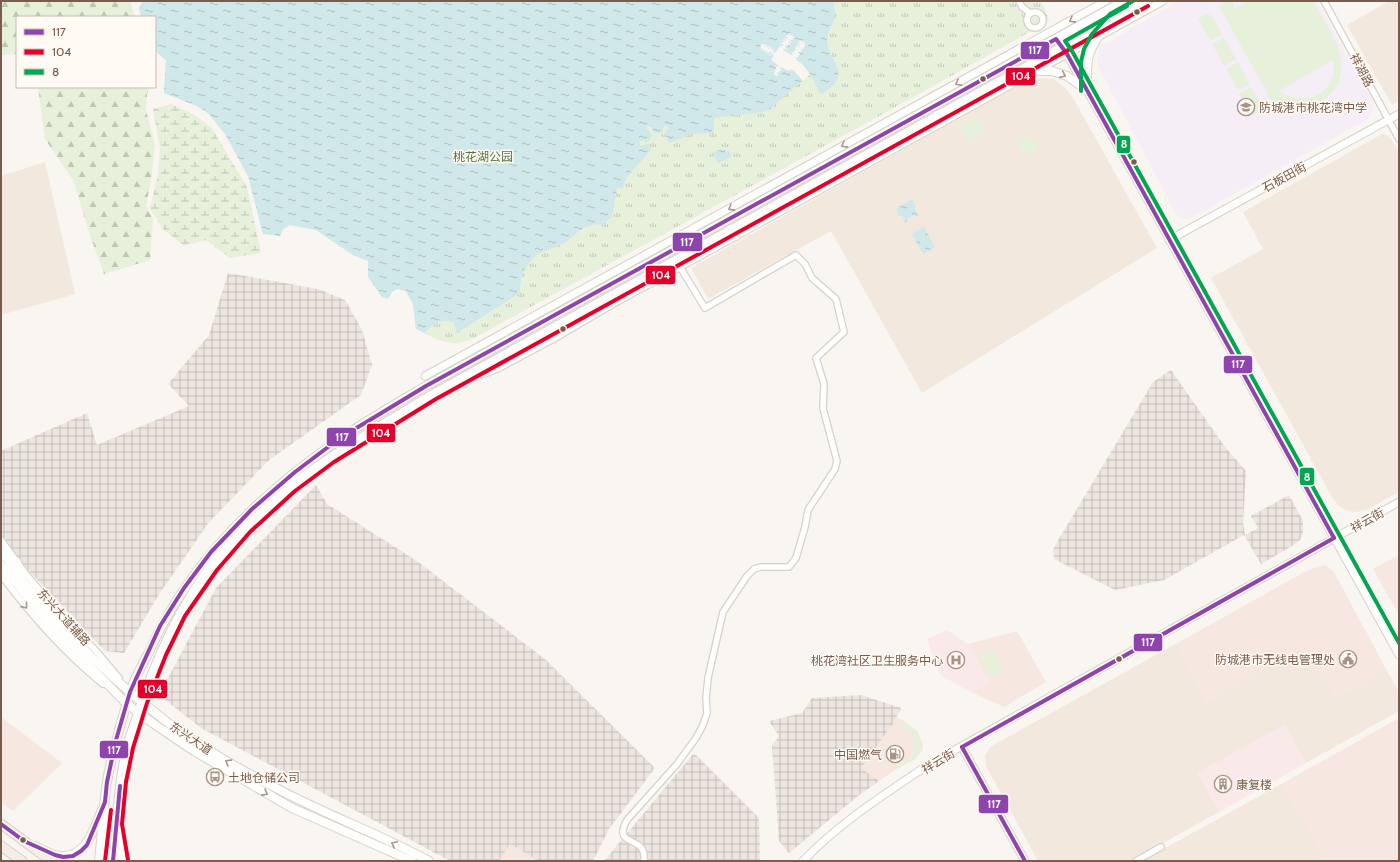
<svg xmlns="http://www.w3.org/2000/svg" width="1400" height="862" viewBox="0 0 1400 862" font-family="Cabin,'Noto Sans SC',sans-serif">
<defs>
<pattern id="industrial-grid" width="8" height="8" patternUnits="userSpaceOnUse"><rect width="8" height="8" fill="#ede5e0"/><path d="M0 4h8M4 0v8" fill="none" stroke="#c5bdb8"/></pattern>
<pattern id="forest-firs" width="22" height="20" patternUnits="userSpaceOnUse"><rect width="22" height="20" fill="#e7f0db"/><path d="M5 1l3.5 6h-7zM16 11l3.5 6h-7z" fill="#c0c6b4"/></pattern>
<pattern id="wetland-marsh" width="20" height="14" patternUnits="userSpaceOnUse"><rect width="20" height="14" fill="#e7f0db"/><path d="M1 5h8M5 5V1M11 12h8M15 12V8" fill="none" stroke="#c0c6b4"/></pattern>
<pattern id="park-tufts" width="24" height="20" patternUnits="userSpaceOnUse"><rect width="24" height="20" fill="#e7f0db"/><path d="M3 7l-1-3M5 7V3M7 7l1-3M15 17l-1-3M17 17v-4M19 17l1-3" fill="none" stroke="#c0c6b4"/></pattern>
<pattern id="water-ripples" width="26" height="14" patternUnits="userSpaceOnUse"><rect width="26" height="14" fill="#d0e8ea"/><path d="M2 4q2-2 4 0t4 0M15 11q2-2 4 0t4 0" fill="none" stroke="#aebfc0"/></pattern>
</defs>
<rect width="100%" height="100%" fill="#f9f5f0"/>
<!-- residential -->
<g fill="#f2e8de">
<polygon points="1389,1 1399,1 1399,101 1392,105 1347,25"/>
<polygon points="1040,78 1054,79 1065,88 1072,96 1157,248 922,393 831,231 708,299 691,268 1027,80"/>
<polygon points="1382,134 1389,136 1399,151 1399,492 1366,510 1357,512 1348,511 1340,507 1332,497 1211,278 1263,249 1243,212"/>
<polygon points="45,162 75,294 1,315 1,176"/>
<polygon points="1176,644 1207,701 1307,645 1335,697 1386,669 1399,692 1399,711 1306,763 1284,725 1198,773 1219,812 1131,861 1038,861 986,766 985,756 990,747"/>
<polygon points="1283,783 1326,861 1142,861"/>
</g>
<!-- commercial -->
<g fill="#f6e8e1">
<polygon points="1399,555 1399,615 1373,569"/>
<polygon points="1325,565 1334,572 1386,669 1335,697 1306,646 1207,701 1176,644 1304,572 1317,567"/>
<polygon points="1017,631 1046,682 1004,707 971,692 989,682 968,644"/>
<polygon points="1,717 62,763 13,811 1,802"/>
<polygon points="896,717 901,719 917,731 923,744 923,749 915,759 895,770 879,781 861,768"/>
<polygon points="1399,718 1399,861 1326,861 1283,783"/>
<polygon points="510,844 539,861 499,861"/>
</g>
<!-- industrial -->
<g fill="url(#industrial-grid)">
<polygon points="228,273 318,289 345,300 362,330 372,365 361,395 269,460 209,522 158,596 124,653 105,651 13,554 1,534 1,451 87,413 97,445 189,406 168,384 209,335"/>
<polygon points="1171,370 1225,447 1246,471 1243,523 1245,535 1258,528 1251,516 1289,495 1303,521 1303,533 1300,540 1294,545 1261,564 1244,535 1164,580 1115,590 1054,559 1053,549 1153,382"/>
<polygon points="316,485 327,504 417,561 546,660 655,768 609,829 593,861 539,861 510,844 499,861 450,861 201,728 159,695 216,588"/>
<polygon points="861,695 901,708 894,722 861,768 879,781 858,796 789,853 779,841 772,746 779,736 769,721 802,713 812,698"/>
<polygon points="694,753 759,818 760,861 604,861"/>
</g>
<!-- education -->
<polygon fill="#f6eef6" points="1179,1 1317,1 1373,102 1372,112 1366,120 1191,218 1183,219 1176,214 1098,66 1097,58 1099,51 1103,45"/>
<!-- medical -->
<g fill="#fae9e9">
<polygon points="947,630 968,644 989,682 971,692 940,675 927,639"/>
<polygon points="1284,725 1306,763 1219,812 1197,773"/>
</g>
<!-- green -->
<g fill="#e7f0db" fill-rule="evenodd">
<path d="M1225,1H1233L1234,8L1248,1H1313C1326,25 1352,58 1337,85C1332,94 1324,102 1314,105C1307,107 1300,108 1293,106C1291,105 1289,104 1287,104C1283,104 1279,108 1276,109L1219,6L1225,3ZM1333,60C1340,92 1304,109 1279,91Z"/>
<polygon points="1210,12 1222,34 1210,41 1198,19"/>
<polygon points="1224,38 1236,59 1224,66 1212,44"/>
<polygon points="1238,62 1250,84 1238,90 1226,69"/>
<polygon points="1251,87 1264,109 1252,116 1239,94"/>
<polygon points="977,116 986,132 969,141 960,126"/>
<circle cx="1028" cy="145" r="9"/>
<polygon points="993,649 1004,671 991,678 979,657"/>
<polygon points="903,721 917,731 923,744 923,749 915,759 895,770 895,767 901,759 910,758 913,755 914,735 902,726"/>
</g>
<!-- forest -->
<g fill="url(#forest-firs)">
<polygon points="3,1 130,1 135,17 17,17 17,54 1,55 1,6"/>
<polygon points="38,87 150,87 147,94 146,110 155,145 151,180 146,206 153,219 150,260 104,274 90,235 73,180 45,139"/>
</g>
<!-- wetland -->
<polygon fill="url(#wetland-marsh)" points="171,104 195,115 212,128 247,187 261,253 230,258 206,240 184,246 163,229 150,209 158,174 160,148 153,109"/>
<!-- park -->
<path fill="url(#park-tufts)" d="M143,1H1040L1044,7L1049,21L903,103L474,338C449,349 439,340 416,329L413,304L406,291L397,289L392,292L388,299L382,297L368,277V261L353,255L316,230L290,225L283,229L280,236L263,234L248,176L225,134L209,114L197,106L164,93L166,60L155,51V17H141L139,7Z"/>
<!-- water -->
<g fill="url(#water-ripples)">
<path d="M143,1H814L815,3L817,1H834C833,6 836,11 835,16C834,25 826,31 827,43C828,49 831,54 834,60C844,78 836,86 820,94L810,74L768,111L714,118V133L692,134L669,143L666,136L664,134L669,128L665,125L662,129L663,130L662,133H654L652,131L653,129L650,125L646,128L652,135L648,142H645V140L640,141V146L648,144L651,150L627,177L623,188H617L612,217L602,225C585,222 577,234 565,243C557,247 550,249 542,252C527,259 519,278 520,293L457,333L453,322C439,319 434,323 425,333L416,329L413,304L406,291L397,289L392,292L388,299L382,297L368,277V261L353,255L316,230L290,225L283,229L280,236L263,234L248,176L225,134L209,114L197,106L164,93L166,60L155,51V17H141L139,7Z"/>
<polygon points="724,149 730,152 731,157 719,163 716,160 713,154 716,151"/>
<polygon points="912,199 916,206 914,208 918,215 916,217 915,215 907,219 908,221 905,222 901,215 899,216 896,209"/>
<polygon points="924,227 935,247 923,254 912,234"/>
</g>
<!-- pier -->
<polygon fill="#f9f5f0" points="788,33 794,37 794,38 791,37 793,39 792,40 789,39 789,40 791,42 791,43 788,41 788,42 790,44 789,45 787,44 786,45 788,46 788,47 785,46 785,47 787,49 786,50 784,48 783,50 793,56 792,53 792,52 795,53 793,51 797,50 795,49 795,47 798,48 796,46 797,45 799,46 800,45 798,44 798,42 801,44 799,41 800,40 806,44 805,45 803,44 805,46 804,48 801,47 803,49 800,50 802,51 801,52 798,52 800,54 800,55 797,54 799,56 798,57 795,57 797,58 796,60 802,64 810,74 803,81 796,73 791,69 789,71 781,67 780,69 782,70 781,71 779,71 780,73 778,72 777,73 779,76 774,75 775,73 773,71 775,72 776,71 774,70 777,69 775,67 776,66 778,67 779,66 771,60 774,55 772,53 770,56 769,55 771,53 770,52 768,54 767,54 768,51 767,51 766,53 765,52 766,50 762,51 763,48 760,49 761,44 763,45 764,43 764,46 766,44 767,45 766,47 769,46 770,46 768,49 770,49 771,47 772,48 771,50 772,51 773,49 774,49 773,52 775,53 779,47 782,48 780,46 780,45 783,46 783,45 781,43 782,42 785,43 783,41 783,40 786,41 786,40 784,39 785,38 787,39 788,38 786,36 786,35 789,36"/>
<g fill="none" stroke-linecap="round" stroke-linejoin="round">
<defs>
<g id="minor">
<polyline points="1019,1 1022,7 1030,13"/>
<polyline points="1324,1 1399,139"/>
<circle cx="1035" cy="20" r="8"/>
<polyline points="1,540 26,574 51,604 98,653 119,678"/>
<path d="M1,575C31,615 64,653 103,684"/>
<path d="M644,861C647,833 611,849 627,820L677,764L696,738L703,725L707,713L706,698L708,678L723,612L747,576L754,569L761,567H789L796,558L805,527L808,510L835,469L837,461L823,408L824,384L816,358L844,332L836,299L812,278L805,264L796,255L705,308L680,267"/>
<polyline points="1136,861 1161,847"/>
</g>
<g id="tertiary">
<polyline points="1056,39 1067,54 1399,655"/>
<polyline points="1169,240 1399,114"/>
<polyline points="425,376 1106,1"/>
<polyline points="459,383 498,368 556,337 612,304 1163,1"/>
<polyline points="1,573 17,561"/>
<polyline points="962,747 1025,861"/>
<path d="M803,861C839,823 885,794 928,765L1399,502"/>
</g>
<g id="secondary">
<polyline points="1036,71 1052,71 1067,76 1087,90"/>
<path d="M1087,90C1086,57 1087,49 1109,23"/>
<polyline points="937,115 941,123"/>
<polyline points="731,229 736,236"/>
<polyline points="647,276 651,283"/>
<path d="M1,551C43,611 100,670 158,715C194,744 235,767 276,788C326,815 380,834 429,861"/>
<polyline points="1,565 40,613 66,642 127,704 154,724 194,751 292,808 412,861"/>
<polyline points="118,838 122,861"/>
<path d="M35,846C41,849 48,853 55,855C85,862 93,831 102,810"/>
<path d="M99,861C102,835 103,808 107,782C112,752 121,722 130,693C134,679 142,665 149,652C189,562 260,494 340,439C367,420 397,403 426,386L1124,1"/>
<path d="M113,861C117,823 118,784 127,747C129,737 134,726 137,716C154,663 178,609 212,565C235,537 264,509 291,486C335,451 385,423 433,394L1145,1"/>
</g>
<g id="primary">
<polyline points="1,824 51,861"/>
<polyline points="1,846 22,861"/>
</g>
</defs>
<!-- minor casing -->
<use href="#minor" stroke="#d7d1cb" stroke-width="8"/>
<!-- tertiary casing -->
<use href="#tertiary" stroke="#d7d1cb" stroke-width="9"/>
<!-- secondary casing -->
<use href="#secondary" stroke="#d9d2cb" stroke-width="10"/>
<!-- primary casing -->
<use href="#primary" stroke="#dad1cc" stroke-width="11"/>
<!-- minor -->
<use href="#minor" stroke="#fefefd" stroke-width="5.5"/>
<!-- tertiary -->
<use href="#tertiary" stroke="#fefefd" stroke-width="7"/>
<!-- secondary -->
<use href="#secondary" stroke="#fefefd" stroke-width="8"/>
<!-- primary -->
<use href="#primary" stroke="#f3eee8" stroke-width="9"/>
<defs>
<g id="bus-1">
<polyline points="962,747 1334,538"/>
<polyline points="962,747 1025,861"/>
<polyline points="1,824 24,841 55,855 63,857 73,856 81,851 87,845 105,802 107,782 116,740 130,692 160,626 184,588 211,552 252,509 295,472 340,438 426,386 1056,39 1067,54 1334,538"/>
<polyline points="113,861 120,786"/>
</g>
<g id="bus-2">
<polyline points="128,860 122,824 126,782 133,748 147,703 166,655 185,616 217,570 250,532 295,491 334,462 436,399 1148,6"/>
<polyline points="105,861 111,810"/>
</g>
<g id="bus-3">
<polyline points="1127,6 1065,41 1072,51 1399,643"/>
<polyline points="1081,91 1081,62 1084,49 1092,34 1110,14 1133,1"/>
</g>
</defs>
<!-- bus-1 casing -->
<use href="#bus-1" stroke="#fffaf3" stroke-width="7"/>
<!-- bus-2 casing -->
<use href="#bus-2" stroke="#fffaf3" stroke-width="7"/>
<!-- bus-3 casing -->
<use href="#bus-3" stroke="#fffaf3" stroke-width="7"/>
<!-- bus-1 -->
<use href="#bus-1" stroke="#8e44ad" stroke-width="4"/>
<!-- bus-2 -->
<use href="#bus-2" stroke="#e4002b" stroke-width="4"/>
<!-- bus-3 -->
<use href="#bus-3" stroke="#00a651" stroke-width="4"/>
</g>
<!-- one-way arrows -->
<defs><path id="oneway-chevron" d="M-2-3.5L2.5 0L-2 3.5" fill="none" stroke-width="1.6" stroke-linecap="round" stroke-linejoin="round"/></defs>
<g stroke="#a8958b">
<use href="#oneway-chevron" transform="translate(1072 20) rotate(151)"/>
<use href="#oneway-chevron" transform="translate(1063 75) rotate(24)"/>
<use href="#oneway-chevron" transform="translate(958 83) rotate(151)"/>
<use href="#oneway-chevron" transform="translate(844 145) rotate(151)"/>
<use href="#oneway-chevron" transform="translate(731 208) rotate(151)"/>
<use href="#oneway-chevron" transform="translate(25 606) rotate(51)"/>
<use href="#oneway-chevron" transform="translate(228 762) rotate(-148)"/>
<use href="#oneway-chevron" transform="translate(265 793) rotate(29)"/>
<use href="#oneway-chevron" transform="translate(394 844) rotate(-155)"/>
</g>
<!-- icons -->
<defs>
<symbol id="school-ring" viewBox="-11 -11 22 22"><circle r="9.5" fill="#fffaf3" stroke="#a69286" stroke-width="1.5"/><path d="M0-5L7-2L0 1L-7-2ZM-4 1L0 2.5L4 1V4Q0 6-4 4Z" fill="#a69286"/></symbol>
<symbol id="civic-ring" viewBox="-11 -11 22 22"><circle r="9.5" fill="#fffaf3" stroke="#a69286" stroke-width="1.5"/><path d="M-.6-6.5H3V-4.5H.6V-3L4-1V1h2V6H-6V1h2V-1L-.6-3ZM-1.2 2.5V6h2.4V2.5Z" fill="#a69286"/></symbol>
<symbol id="hospital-ring" viewBox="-11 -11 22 22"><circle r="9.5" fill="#fffaf3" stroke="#a69286" stroke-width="1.5"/><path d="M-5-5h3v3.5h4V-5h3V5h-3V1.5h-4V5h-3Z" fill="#a69286"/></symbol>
<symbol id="fuel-ring" viewBox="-11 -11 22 22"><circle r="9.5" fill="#fffaf3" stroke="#a69286" stroke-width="1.5"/><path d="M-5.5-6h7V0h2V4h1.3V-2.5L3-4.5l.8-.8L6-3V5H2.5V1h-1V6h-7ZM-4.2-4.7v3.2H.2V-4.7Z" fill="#a69286"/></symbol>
<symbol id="bus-ring" viewBox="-11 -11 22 22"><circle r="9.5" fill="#fffaf3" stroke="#a69286" stroke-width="1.5"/><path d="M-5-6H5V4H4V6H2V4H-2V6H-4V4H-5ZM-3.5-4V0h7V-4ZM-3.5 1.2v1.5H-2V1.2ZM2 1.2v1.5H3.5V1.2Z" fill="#a69286"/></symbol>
<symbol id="building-ring" viewBox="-11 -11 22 22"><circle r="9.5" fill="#fffaf3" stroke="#a69286" stroke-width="1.5"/><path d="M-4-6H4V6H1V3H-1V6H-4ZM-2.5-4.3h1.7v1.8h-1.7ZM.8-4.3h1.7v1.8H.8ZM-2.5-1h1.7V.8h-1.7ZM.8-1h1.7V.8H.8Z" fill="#a69286"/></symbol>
</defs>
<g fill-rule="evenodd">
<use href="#school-ring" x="1236" y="97" width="20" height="20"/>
<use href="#civic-ring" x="1338" y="649" width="20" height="20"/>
<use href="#hospital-ring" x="946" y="650" width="20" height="20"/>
<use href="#fuel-ring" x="885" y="744" width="20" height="20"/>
<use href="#bus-ring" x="205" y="767" width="20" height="20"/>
<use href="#building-ring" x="1213" y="774" width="20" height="20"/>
</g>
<!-- markers -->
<g fill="#7a5c4d" stroke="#fffaf3" stroke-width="1.5">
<circle cx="1137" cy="12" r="3.5"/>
<circle cx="983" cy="79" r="3.5"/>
<circle cx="1134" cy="162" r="3.5"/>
<circle cx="563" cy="329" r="3.5"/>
<circle cx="1119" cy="659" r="3.5"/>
<circle cx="23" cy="840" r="3.5"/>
</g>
<g text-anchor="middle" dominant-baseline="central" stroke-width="3" stroke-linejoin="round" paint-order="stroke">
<!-- street labels -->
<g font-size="12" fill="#7a5c4d" stroke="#fffaf3">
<text transform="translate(1362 70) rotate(62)">祥湖路</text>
<text transform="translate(1284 177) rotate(-29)">石板田街</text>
<text transform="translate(1367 520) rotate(-29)">祥云街</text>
<text transform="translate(64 617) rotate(48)">东兴大道辅路</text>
<text transform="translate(191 738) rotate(34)">东兴大道</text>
<text transform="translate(938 761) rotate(-31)">祥云街</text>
</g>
<!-- poi labels -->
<g font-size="12" fill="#7a5c4d" stroke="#fffaf3" text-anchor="start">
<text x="1259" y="107">防城港市桃花湾中学</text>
<text x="1335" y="659" text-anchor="end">防城港市无线电管理处</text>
<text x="943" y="660" text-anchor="end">桃花湾社区卫生服务中心</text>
<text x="882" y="754" text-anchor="end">中国燃气</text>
<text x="228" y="777">土地仓储公司</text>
<text x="1236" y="784">康复楼</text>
</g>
<!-- park labels -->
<g font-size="12" fill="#537a41" stroke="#fffaf3">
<text x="483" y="156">桃花湖公园</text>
</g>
</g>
<g stroke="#fffaf3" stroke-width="1.5">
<rect x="1020" y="41" width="30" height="19" rx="4" fill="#8e44ad"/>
<rect x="1005" y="67" width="31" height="19" rx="4" fill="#e4002b"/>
<rect x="1116" y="135" width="15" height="19" rx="4" fill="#00a651"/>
<rect x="672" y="232" width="31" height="20" rx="4" fill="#8e44ad"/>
<rect x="645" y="265" width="31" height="20" rx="4" fill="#e4002b"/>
<rect x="1223" y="355" width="30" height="19" rx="4" fill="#8e44ad"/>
<rect x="366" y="423" width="30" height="20" rx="4" fill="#e4002b"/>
<rect x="326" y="427" width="31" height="20" rx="4" fill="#8e44ad"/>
<rect x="1299" y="467" width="16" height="19" rx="4" fill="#00a651"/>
<rect x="1133" y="633" width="30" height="19" rx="4" fill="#8e44ad"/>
<rect x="137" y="679" width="31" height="20" rx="4" fill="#e4002b"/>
<rect x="99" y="740" width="30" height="19" rx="4" fill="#8e44ad"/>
<rect x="978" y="794" width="31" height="20" rx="4" fill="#8e44ad"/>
</g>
<g font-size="11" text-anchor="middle" font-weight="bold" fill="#fff">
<text x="1035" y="54">117</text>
<text x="1021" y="80">104</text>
<text x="1124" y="148">8</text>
<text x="687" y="246">117</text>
<text x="661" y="279">104</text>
<text x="1238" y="368">117</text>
<text x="381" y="437">104</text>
<text x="342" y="441">117</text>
<text x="1307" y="481">8</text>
<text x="1148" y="646">117</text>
<text x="153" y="693">104</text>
<text x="114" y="754">117</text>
<text x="994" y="808">117</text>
</g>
<!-- border -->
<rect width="1400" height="862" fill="none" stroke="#7a5c4d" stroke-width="4"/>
<!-- legend -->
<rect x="16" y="16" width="140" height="72" fill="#fffaf3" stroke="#cabbb1"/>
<rect x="24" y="29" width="20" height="6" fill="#8e44ad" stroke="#cabbb1"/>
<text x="52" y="36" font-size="12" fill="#7a5c4d">117</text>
<rect x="24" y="49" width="20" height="6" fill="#e4002b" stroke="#cabbb1"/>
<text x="52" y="56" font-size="12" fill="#7a5c4d">104</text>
<rect x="24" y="69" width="20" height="6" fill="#00a651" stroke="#cabbb1"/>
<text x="52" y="76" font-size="12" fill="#7a5c4d">8</text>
</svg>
